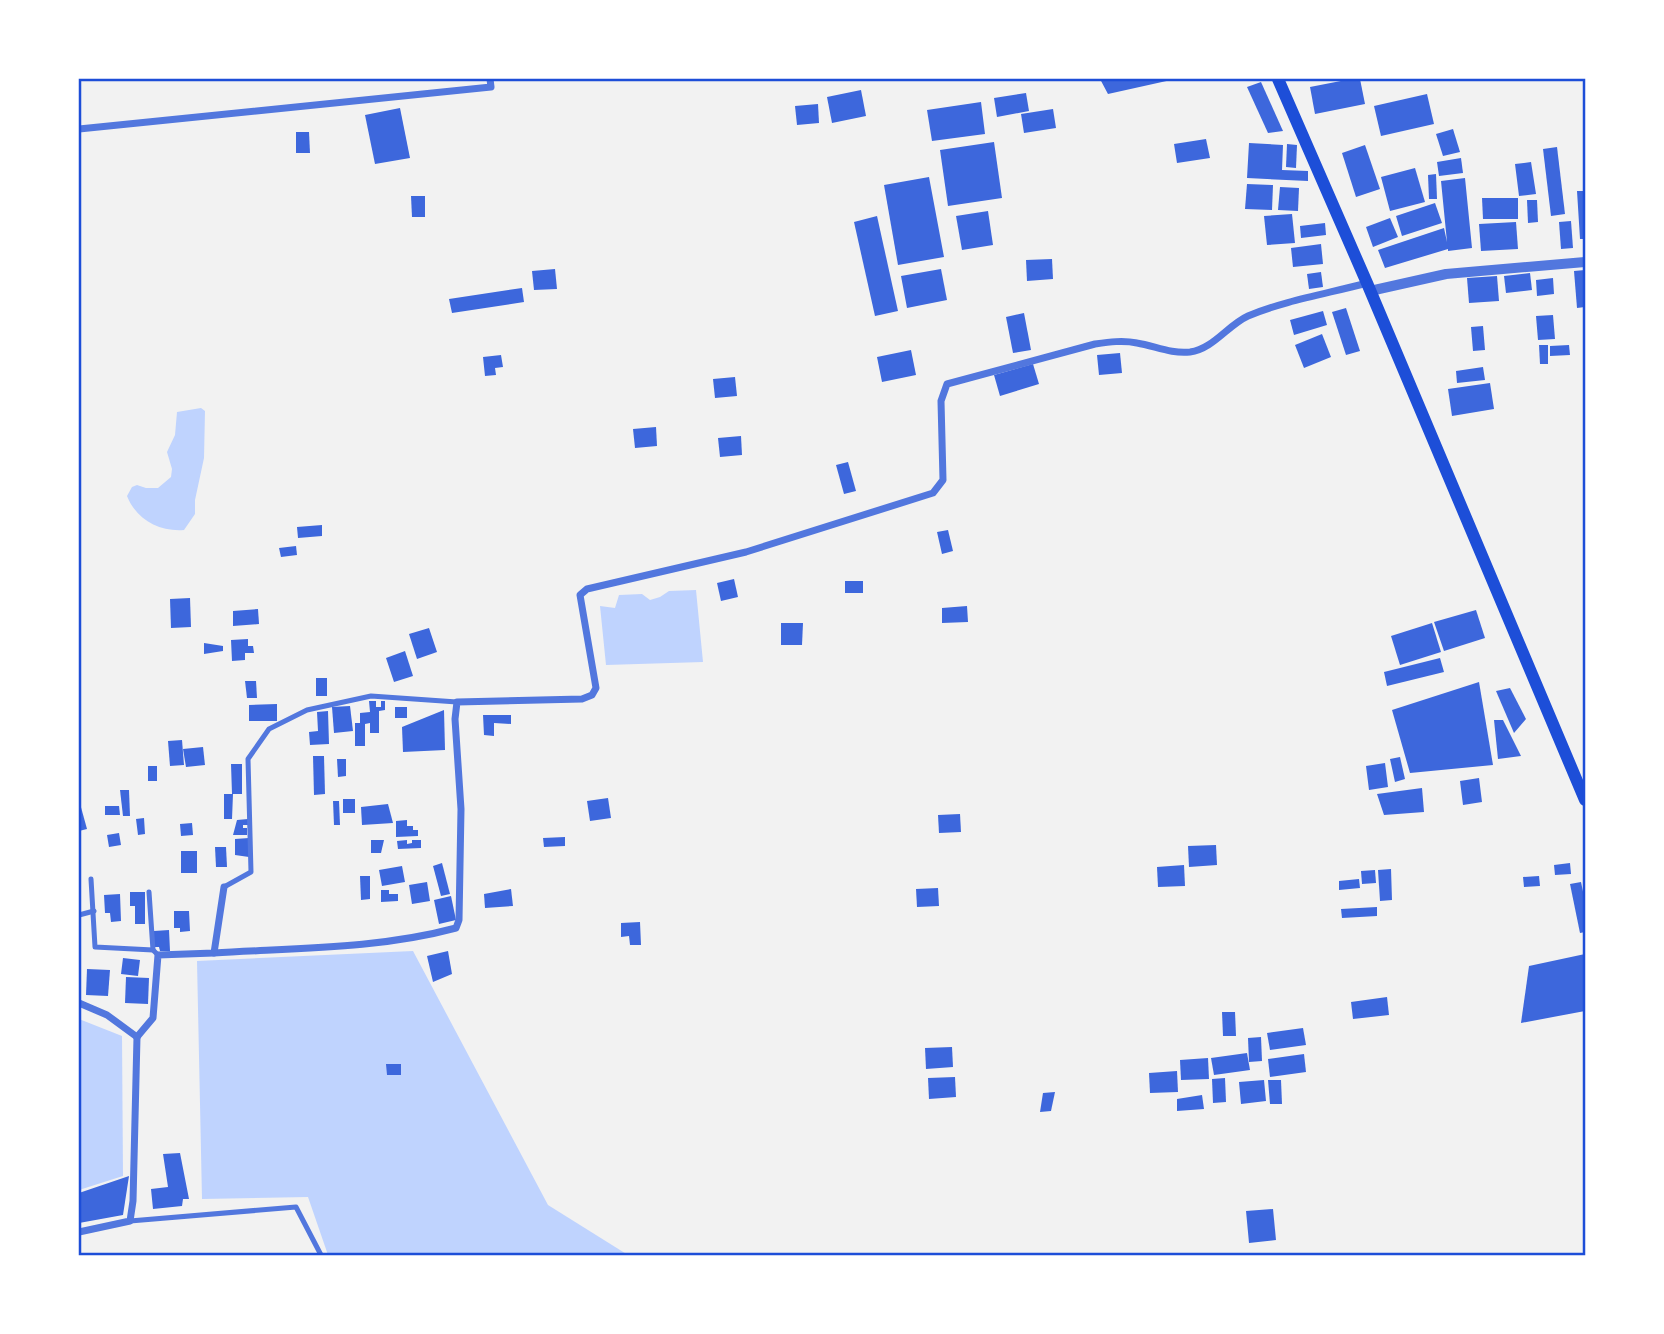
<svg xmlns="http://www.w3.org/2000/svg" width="1664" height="1334" viewBox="0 0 1664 1334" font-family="Roboto,sans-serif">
<rect width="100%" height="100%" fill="#f2f2f2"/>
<!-- water -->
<g fill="#bfd3fe">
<path d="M201,408L205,411L204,458L195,500V514L184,530C159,532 136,519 127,496L132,487L137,485L146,488H158L171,477L172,469L167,452L175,435L177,412Z"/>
<polygon points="696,590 703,662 606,665 600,606 615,608 619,595 642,594 650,600 660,597 669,591"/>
<polygon points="413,951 548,1205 628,1255 328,1255 308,1197 202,1199 197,961"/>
<polygon points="79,1019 122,1036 123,1176 79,1190"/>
</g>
<!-- building -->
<g fill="#3d67dc">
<polygon points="1100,79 1170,79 1171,80 1108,94"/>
<polygon points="1351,79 1360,79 1365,104 1315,114 1310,87"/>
<polygon points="1261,82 1283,131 1268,133 1247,87"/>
<polygon points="861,90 866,116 832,123 827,97"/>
<polygon points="1026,93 1029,111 997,117 994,98"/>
<polygon points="1427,94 1434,124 1381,136 1374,106"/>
<polygon points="981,102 985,134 932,141 927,110"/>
<polygon points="818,104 819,123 797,125 795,106"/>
<polygon points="400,108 410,158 375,164 365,115"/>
<polygon points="1053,109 1056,128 1024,133 1021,114"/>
<polygon points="1453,129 1460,152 1443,156 1436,134"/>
<polygon points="296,132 309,132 310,153 296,153"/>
<polygon points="1206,139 1210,158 1177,163 1174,144"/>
<polygon points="994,142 1002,198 948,206 940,150"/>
<polygon points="1249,143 1283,145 1282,170 1308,171 1308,181 1247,178"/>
<polygon points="1287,144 1297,145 1296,168 1286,167"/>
<polygon points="1365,145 1380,189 1356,197 1342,153"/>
<polygon points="1557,147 1565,214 1551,216 1543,149"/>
<polygon points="1461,158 1463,173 1439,176 1437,162"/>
<polygon points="1531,162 1536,194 1519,196 1515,164"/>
<polygon points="1415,168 1425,202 1390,211 1381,177"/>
<polygon points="1436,174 1437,199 1429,199 1428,175"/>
<polygon points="929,177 944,257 898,265 884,185"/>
<polygon points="1465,178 1472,248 1448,251 1448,249 1385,268 1378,250 1444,228 1447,242 1441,181"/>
<polygon points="1247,184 1273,185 1272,210 1245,209"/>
<polygon points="1280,187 1299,188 1298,211 1278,210"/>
<polygon points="1577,191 1585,191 1585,239 1580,239"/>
<polygon points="411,196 425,196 425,217 412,217"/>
<polygon points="1482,198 1518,198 1518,219 1483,219"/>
<polygon points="1527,200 1537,200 1538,222 1528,223"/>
<polygon points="1435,203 1442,223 1402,236 1396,216"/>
<polygon points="988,211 993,245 962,250 956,216"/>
<polygon points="1292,214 1295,243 1267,245 1264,216"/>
<polygon points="877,216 898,311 875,316 854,222"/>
<polygon points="1390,218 1398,237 1373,247 1366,227"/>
<polygon points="1571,221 1573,248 1561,249 1559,222"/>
<polygon points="1516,222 1518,249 1481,251 1479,224"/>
<polygon points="1325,223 1326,235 1301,238 1300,226"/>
<polygon points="1321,244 1323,264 1293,267 1291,248"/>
<polygon points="1052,259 1053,279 1027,281 1026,260"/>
<polygon points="555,269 557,289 534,290 532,271"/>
<polygon points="941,269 947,300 907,308 901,276"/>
<polygon points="1585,270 1585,307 1577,308 1574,271"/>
<polygon points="1321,272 1323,287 1309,289 1307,274"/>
<polygon points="1530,273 1532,290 1506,293 1504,276"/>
<polygon points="1497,276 1499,301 1469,303 1467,278"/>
<polygon points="1553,278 1554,294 1537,296 1536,280"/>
<polygon points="522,288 524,302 452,313 449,299"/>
<polygon points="1346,308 1360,351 1346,355 1332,312"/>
<polygon points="1323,311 1327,325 1294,335 1290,320"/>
<polygon points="1024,313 1031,350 1013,353 1006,317"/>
<polygon points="1553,315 1555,339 1538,340 1536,316"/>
<polygon points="1483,326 1485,350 1473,351 1471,327"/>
<polygon points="1322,334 1331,357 1304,368 1295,345"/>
<polygon points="1539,345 1548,345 1548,364 1540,364"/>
<polygon points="1569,345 1570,355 1550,356 1550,346"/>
<polygon points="911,350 916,375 882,382 877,357"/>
<polygon points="1120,353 1122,373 1099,375 1097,355"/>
<polygon points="501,355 503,367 495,368 496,375 485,376 483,357"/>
<polygon points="1033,364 1039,384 1000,396 994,375"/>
<polygon points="1483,367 1485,380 1457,383 1456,371"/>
<polygon points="735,377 737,396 715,398 713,379"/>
<polygon points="1490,383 1494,409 1452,416 1448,389"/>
<polygon points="656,427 657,446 635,448 633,429"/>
<polygon points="741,436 742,455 720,457 718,438"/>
<polygon points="848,462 856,491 844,494 836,465"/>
<polygon points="322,525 322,536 298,538 297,527"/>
<polygon points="948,530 953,551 942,554 937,532"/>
<polygon points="296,546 297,555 281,557 279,548"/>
<polygon points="734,579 738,597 721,601 717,583"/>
<rect x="845" y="581" width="18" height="12"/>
<polygon points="190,598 191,627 171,628 170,599"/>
<polygon points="967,606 968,622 942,623 942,608"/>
<polygon points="258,609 259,624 233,626 233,611"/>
<polygon points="1476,610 1485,638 1444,651 1434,622"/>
<polygon points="781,623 803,623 802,645 781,645"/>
<polygon points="1432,623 1441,652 1400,665 1391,636"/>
<polygon points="429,628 437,652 417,659 409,634"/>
<polygon points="248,639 248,646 253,646 254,653 245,653 245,660 232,661 231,640"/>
<polygon points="204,643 223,646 223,651 204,654"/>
<polygon points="405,651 413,676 394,682 386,658"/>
<polygon points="1440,658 1444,672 1387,686 1384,672"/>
<rect x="316" y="678" width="11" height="18"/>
<polygon points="245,681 256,681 257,698 247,698"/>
<polygon points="1479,682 1493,765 1410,773 1392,710"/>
<polygon points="1510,688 1526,719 1514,733 1496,691"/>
<polygon points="369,701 376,701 376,707 381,707 381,701 385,701 385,710 379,711 379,733 370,733 370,723 365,724 365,746 355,746 355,723 360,723 360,713 370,712"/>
<polygon points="277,704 277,721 249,721 249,705"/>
<polygon points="350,706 353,731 334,733 332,707"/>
<rect x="395" y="707" width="12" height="11"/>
<polygon points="444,710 445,750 403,752 402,727"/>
<polygon points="328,711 329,744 310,745 309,732 318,731 317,712"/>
<polygon points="483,715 511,715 511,724 494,723 494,736 484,735"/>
<polygon points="1494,720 1503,720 1521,756 1498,759"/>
<polygon points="182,740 184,765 170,766 168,741"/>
<polygon points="203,747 205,765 186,767 183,749"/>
<polygon points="313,756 324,756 325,794 314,795"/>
<polygon points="1400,757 1405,779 1395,782 1390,759"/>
<polygon points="337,759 346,759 346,776 338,777"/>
<polygon points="1385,763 1388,787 1369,790 1366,766"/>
<polygon points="231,764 242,764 242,794 233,794 232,819 224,819 224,794 232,794"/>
<rect x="148" y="766" width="9" height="15"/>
<polygon points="1479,778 1482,802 1463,805 1460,781"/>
<polygon points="1422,788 1424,812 1384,815 1377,794"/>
<polygon points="120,790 129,790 130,816 123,816"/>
<polygon points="608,798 611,818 590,821 587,801"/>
<rect x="343" y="799" width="12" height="14"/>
<polygon points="79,800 87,829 79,831"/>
<polygon points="333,801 339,801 340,825 334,825"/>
<polygon points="388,804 393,823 362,825 361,807"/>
<polygon points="105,806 119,806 120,815 105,815"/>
<polygon points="960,814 961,832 939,833 938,815"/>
<polygon points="144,818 145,834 138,835 136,819"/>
<polygon points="248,819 248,825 243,825 243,828 247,828 247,835 233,835 237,820"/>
<polygon points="407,820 407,826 413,826 413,830 418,830 418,836 396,837 396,821"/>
<polygon points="192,823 193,835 181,836 180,824"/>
<polygon points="119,833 121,845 109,847 107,835"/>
<polygon points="565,837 565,846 544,847 543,838"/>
<polygon points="249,838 249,857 235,855 235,839"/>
<polygon points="371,840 384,840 381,853 371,853"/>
<polygon points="407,840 407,844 412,843 412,840 421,840 421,848 398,849 397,841"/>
<polygon points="1216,845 1217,865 1189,867 1188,846"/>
<polygon points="215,847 226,847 227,867 216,867"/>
<rect x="181" y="851" width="16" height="22"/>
<polygon points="442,863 450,894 441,896 433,866"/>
<polygon points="1570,863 1571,874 1555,875 1554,865"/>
<polygon points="1184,865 1185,886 1158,887 1157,867"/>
<polygon points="402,866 405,882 382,886 379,870"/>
<polygon points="1391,869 1392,900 1380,901 1378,870"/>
<polygon points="1375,870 1376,883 1362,884 1361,871"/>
<polygon points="360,876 370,876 370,899 361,900"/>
<polygon points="1539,876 1540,886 1524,887 1523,877"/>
<polygon points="1359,879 1360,888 1339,890 1339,881"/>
<polygon points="427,882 430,901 412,904 409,885"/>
<polygon points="1581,882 1585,901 1585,932 1580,933 1570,884"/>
<polygon points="938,888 939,906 917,907 916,889"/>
<polygon points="511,889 513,906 485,908 484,894"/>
<polygon points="381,890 389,890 389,894 398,894 398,901 381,902"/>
<polygon points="130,892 145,892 145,924 135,924 135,906 130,906"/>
<polygon points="120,894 121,921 111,922 110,913 105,913 104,895"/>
<polygon points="451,896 456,920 439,924 434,900"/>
<polygon points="1377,907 1377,916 1342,918 1341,909"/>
<polygon points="174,911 189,911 190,931 180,932 180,928 174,928"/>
<polygon points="640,922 641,945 630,945 629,936 621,937 621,923"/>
<polygon points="169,930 170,951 160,951 159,947 154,947 154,931"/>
<polygon points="448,951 452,974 433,982 427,956"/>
<polygon points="1585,954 1585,1011 1521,1023 1529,966"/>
<polygon points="123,958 140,960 138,976 121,974"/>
<polygon points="87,969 110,970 108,996 86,995"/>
<polygon points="126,977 149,978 148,1004 125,1003"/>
<polygon points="1387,997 1389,1015 1353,1019 1351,1002"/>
<polygon points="1222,1012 1235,1012 1236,1036 1223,1036"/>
<polygon points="1303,1028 1306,1045 1270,1050 1267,1033"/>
<polygon points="1261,1037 1262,1061 1249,1062 1248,1038"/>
<polygon points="952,1047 953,1067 926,1069 925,1048"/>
<polygon points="1247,1053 1250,1070 1214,1075 1211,1058"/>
<polygon points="1304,1054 1306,1072 1270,1077 1268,1059"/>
<polygon points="1208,1058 1209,1079 1181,1080 1180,1060"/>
<polygon points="386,1064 401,1064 401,1075 387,1075"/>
<polygon points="1177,1071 1178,1092 1150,1093 1149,1073"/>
<polygon points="955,1077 956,1097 929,1099 928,1078"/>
<polygon points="1225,1078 1226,1102 1213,1103 1212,1079"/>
<polygon points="1264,1080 1266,1101 1241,1104 1239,1082"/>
<polygon points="1268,1080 1281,1080 1282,1104 1270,1104"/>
<polygon points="1055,1092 1051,1111 1040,1112 1043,1093"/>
<polygon points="1202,1095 1204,1109 1177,1111 1177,1099"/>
<polygon points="180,1153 189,1199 183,1199 182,1206 153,1209 151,1189 168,1187 163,1154"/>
<polygon points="129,1176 123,1215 79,1223 79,1193"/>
<polygon points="1273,1209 1276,1240 1249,1243 1246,1211"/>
</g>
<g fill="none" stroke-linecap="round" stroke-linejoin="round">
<!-- pedestrian -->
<g stroke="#5277de" stroke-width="5">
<polyline points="91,879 95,947 153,950 158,955"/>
<polyline points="224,887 251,872 248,759 269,729 307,710 371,696 457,702"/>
<polyline points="149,892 153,950"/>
<polyline points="79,915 94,911"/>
<polyline points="130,1221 296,1207 321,1255"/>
</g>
<!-- minor -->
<g stroke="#5277de" stroke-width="7">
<polyline points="79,129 491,87 490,79"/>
<path d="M214,953C295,948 378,949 456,928L459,920L461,809L455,719L457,702L582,699L592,695L596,688L580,595L587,589L746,552L933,493L943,480L941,401L947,384L1095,344C1109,342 1123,340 1137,343C1155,346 1171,354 1190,352C1213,349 1228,325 1248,316C1283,301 1330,293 1367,283"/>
<polyline points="79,1003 107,1015 137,1037"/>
<polyline points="137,1037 153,1018 158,955 214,953 224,887"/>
<polyline points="79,1232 130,1221 133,1201 137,1037"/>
</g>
<!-- tertiary -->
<polyline stroke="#5277de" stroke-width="10" points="1370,291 1446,274 1585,262"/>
<!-- primary -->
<polyline stroke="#1d4ed8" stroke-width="12" points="1278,79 1367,283 1585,800"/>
</g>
<!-- border -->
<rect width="1664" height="1334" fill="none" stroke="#ffffff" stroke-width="161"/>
<rect x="80" y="80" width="1504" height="1174" fill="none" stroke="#1d4ed8" stroke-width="2.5"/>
</svg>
